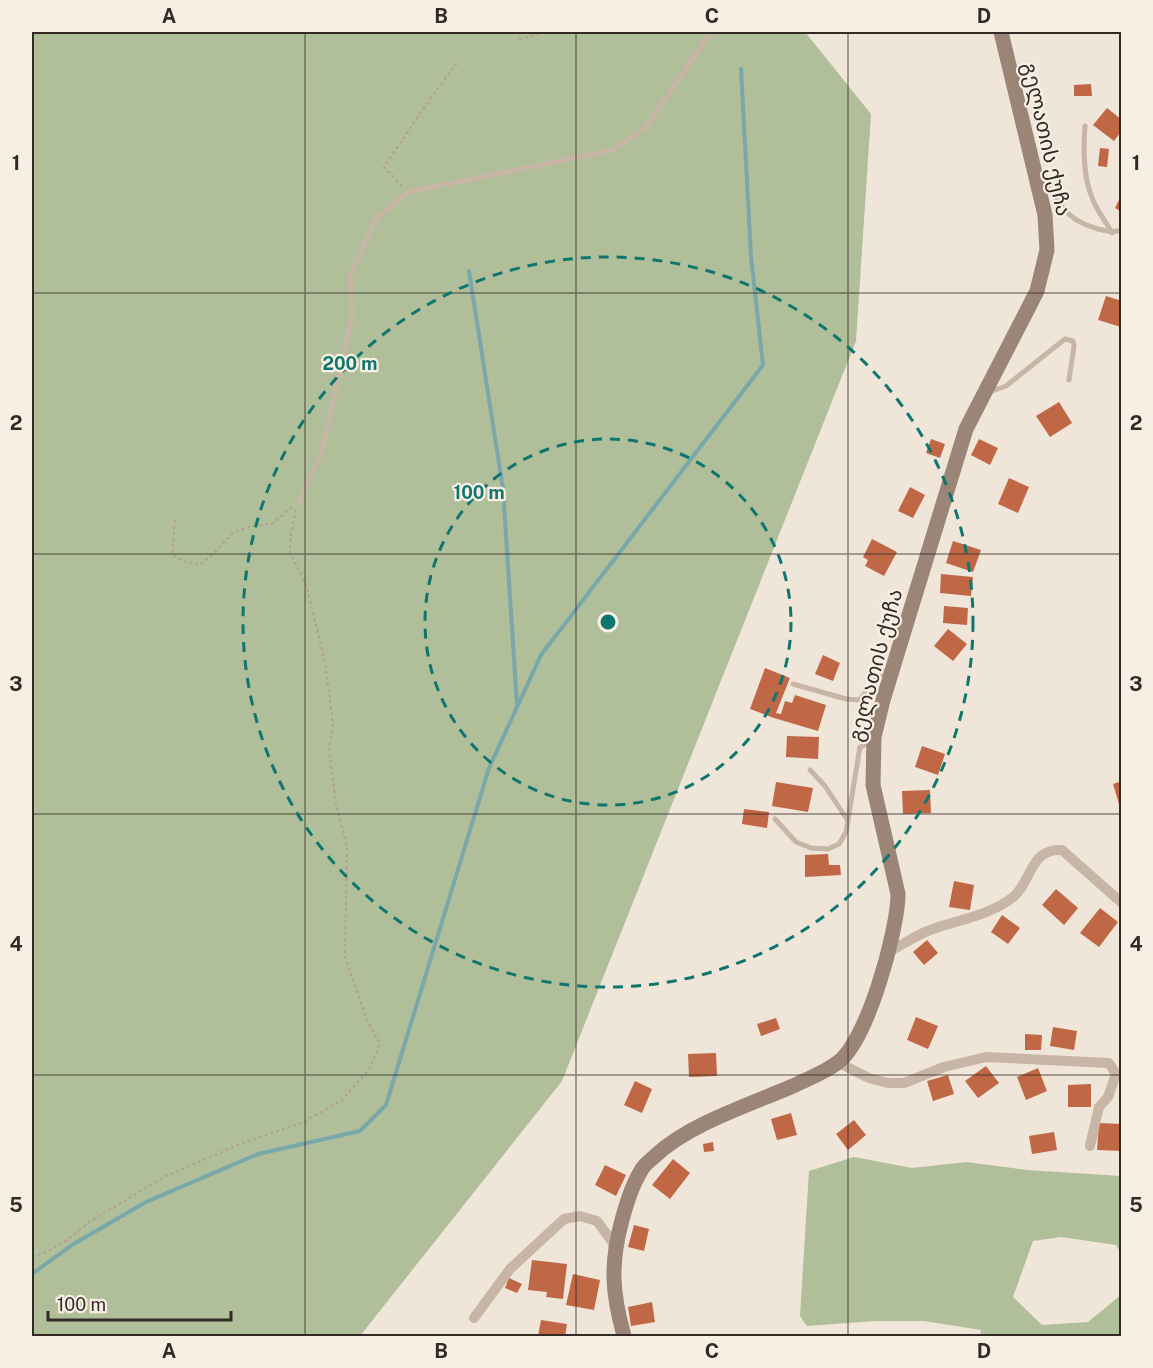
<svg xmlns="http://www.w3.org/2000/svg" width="1153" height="1368" viewBox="0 0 1153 1368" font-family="'Public Sans','Noto Sans Georgian',sans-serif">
<rect width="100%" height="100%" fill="#f0e5d9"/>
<!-- green -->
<g fill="#b1be9a">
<polygon points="32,32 805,32 871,114 856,341 562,1081 360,1336 32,1336"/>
<polygon points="854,1157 912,1168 966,1162 1027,1170 1121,1176 1121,1253 1116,1245 1061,1237 1033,1241 1013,1297 1042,1325 1088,1322 1121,1295 1121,1336 980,1336 981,1330 924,1321 875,1321 807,1326 800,1316 809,1171"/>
</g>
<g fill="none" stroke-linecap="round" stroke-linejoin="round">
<!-- stream -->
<g stroke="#79a8ab" stroke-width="4">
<polyline points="469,271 503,489 517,705"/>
<polyline points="32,1274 72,1245 146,1202 258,1154 360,1131 386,1105 489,768 541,655 763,365 751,256 741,69"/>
</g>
</g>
<!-- building -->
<g fill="#c06746">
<polygon points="1091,84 1092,96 1074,96 1074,85"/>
<polygon points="1107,108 1122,120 1122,130 1114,141 1093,125"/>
<polygon points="1100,148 1109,149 1107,167 1098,166"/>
<polygon points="1122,194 1122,212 1115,208"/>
<polygon points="1106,296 1122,301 1121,327 1098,320"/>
<polygon points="1059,402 1072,423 1050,437 1036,416"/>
<polygon points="931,439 945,444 940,458 926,453"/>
<polygon points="979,439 998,448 990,465 971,455"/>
<polygon points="1009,478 1029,487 1018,513 998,504"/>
<polygon points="910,487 925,495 913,518 898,511"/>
<polygon points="872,539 897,552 884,576 865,566 868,560 863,557"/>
<polygon points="953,541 981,550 973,572 946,563"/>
<polygon points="941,574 973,577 971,596 940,593"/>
<polygon points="944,606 968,608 967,625 943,623"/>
<polygon points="948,629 967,644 953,661 934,646"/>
<polygon points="823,655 840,663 833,681 815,674"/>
<polygon points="765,668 790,678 776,713 781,714 785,701 792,703 795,695 826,705 818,731 774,718 750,709"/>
<polygon points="787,736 819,737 818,759 786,757"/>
<polygon points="922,746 945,754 938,775 915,767"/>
<polygon points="1122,781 1122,803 1119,804 1113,784"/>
<polygon points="776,782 813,788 808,812 772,806"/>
<polygon points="930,790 931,813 903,814 902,791"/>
<polygon points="744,809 769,812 767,828 742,824"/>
<polygon points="828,854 829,865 840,865 841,875 805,877 805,855"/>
<polygon points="954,881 974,885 970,910 949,907"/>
<polygon points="1056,889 1078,908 1064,925 1042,905"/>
<polygon points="1100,908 1118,922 1099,947 1080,933"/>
<polygon points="1002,915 1020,928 1008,944 991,932"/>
<polygon points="927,940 938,953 924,965 913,952"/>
<polygon points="916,1017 938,1026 928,1049 907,1040"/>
<polygon points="776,1018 780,1029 761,1036 757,1024"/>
<polygon points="1053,1027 1077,1031 1074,1050 1050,1046"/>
<polygon points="1025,1034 1042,1035 1041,1050 1025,1050"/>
<polygon points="716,1053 717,1076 689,1077 688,1054"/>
<polygon points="986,1066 999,1083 978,1098 965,1081"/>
<polygon points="1038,1068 1047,1091 1026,1100 1017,1077"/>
<polygon points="948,1075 954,1094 933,1101 927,1081"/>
<polygon points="635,1081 652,1089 642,1113 624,1105"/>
<polygon points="1091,1084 1091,1107 1068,1107 1068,1085"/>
<polygon points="791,1113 797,1135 777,1140 771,1119"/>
<polygon points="854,1120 866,1135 848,1150 836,1134"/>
<polygon points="1099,1123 1122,1124 1122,1151 1097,1150"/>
<polygon points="1054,1132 1057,1150 1032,1154 1029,1136"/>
<polygon points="713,1142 714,1151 704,1152 703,1144"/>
<polygon points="673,1159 690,1173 670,1199 652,1185"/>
<polygon points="605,1165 626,1175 616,1196 595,1185"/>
<polygon points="634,1225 649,1229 644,1251 628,1247"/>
<polygon points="532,1260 567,1264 563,1299 546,1297 547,1292 528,1290"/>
<polygon points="573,1274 600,1280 594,1310 566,1305"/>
<polygon points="509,1278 522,1284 517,1293 505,1288"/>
<polygon points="652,1302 655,1322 631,1326 628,1307"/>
<polygon points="541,1320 567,1324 565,1336 538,1336"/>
</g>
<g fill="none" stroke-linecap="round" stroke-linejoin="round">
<!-- path -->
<g stroke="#b29f90" stroke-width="2" stroke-dasharray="3 3" stroke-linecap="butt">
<polyline points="519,39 547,32"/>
<polyline points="402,186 384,167 430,99 458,62"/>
<polyline points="175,520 172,554 182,561 200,565 216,551 233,533 249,527 273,523 292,507"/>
<polyline points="32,1257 44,1253 67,1240 89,1222 166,1176 245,1142 304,1122 342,1100 370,1068 380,1043 367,1021 345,957 347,846 336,804 329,751 333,725 325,662 306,584 290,553 291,532 296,510"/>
</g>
<!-- lane -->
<g stroke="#c7b5a5" stroke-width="5">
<path d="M1085,126C1083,151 1083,177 1093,200C1098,212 1106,222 1112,233"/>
<path d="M1041,178C1061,204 1064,219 1098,229C1107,231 1112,233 1122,230"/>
<polyline points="989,392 1006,386 1065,339 1073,341 1074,346 1069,380"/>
<polyline points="299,502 322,451 352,316 350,275 377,218 408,192 613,150 646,127 711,32"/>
<path d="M793,684L846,699L859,700C869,690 876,674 889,670"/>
<polyline points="810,770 825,786 848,821"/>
<polyline points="775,819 796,842 811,848 828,849 839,844 846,832 860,747 872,742"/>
</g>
<!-- street -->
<g stroke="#c7b5a5" stroke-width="10">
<path d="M888,952C902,945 915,936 930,930C957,920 988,916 1012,898C1032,883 1029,848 1062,850L1122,903"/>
<polyline points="839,1063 869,1078 888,1083 904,1083 944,1067 986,1057 1109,1063 1116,1074 1108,1097 1099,1107 1090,1146"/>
<polyline points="474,1318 510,1269 564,1219 580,1216 597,1221 616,1247"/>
</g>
<!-- secondary -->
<path stroke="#9a8577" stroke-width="15" d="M624,1336C612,1293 610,1264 622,1220C627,1202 632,1185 642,1169C645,1164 651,1160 655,1156C689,1124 749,1105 793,1086C807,1079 824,1073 837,1063C867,1043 898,930 898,894L873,785L874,737L883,700L966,429L1037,291L1047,250L1045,215L1001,32"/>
</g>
<!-- grid -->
<path fill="none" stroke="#332a26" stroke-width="1.5" stroke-opacity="0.55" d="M305,32V1336M576,32V1336M848,32V1336M32,293H1122M32,554H1122M32,814H1122M32,1075H1122"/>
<!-- distance rings -->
<g fill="none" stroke="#0f766e" stroke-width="3" stroke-dasharray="10 8">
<circle cx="608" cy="622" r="183"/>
<circle cx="608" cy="622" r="365"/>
</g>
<g text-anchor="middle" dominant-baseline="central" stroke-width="4.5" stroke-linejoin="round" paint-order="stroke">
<!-- street labels -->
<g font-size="21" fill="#332a26" stroke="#f8efe4">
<text transform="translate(1047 139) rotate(77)">გელათის ქუჩა</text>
<text transform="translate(875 665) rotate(-75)">გელათის ქუჩა</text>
</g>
</g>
<circle cx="608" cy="622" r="9" fill="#0f766e" stroke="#f8efe4" stroke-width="3"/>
<g font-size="18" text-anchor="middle" font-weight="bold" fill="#0f766e" stroke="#f8efe4" stroke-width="4.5" stroke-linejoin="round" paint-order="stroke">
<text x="350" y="370">200 m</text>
<text x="479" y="499">100 m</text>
</g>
<!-- border -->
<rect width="1153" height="1368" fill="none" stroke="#f8efe4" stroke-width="66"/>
<!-- scale -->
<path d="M48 1311v9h183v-9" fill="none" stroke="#332a26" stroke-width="3"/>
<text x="57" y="1311" font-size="18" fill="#332a26" stroke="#f8efe4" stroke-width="4.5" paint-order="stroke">100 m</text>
<rect x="33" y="33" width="1087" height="1302" fill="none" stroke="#332a26" stroke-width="2"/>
<g font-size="20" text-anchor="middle" font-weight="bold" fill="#332a26">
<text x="169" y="23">A</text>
<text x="441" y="23">B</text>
<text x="712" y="23">C</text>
<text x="984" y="23">D</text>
<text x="16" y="170">1</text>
<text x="1136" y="170">1</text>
<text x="16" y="430">2</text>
<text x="1136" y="430">2</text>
<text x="16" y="691">3</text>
<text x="1136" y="691">3</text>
<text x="16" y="951">4</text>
<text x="1136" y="951">4</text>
<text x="16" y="1212">5</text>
<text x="1136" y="1212">5</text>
<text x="169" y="1358">A</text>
<text x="441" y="1358">B</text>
<text x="712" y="1358">C</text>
<text x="984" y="1358">D</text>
</g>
</svg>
